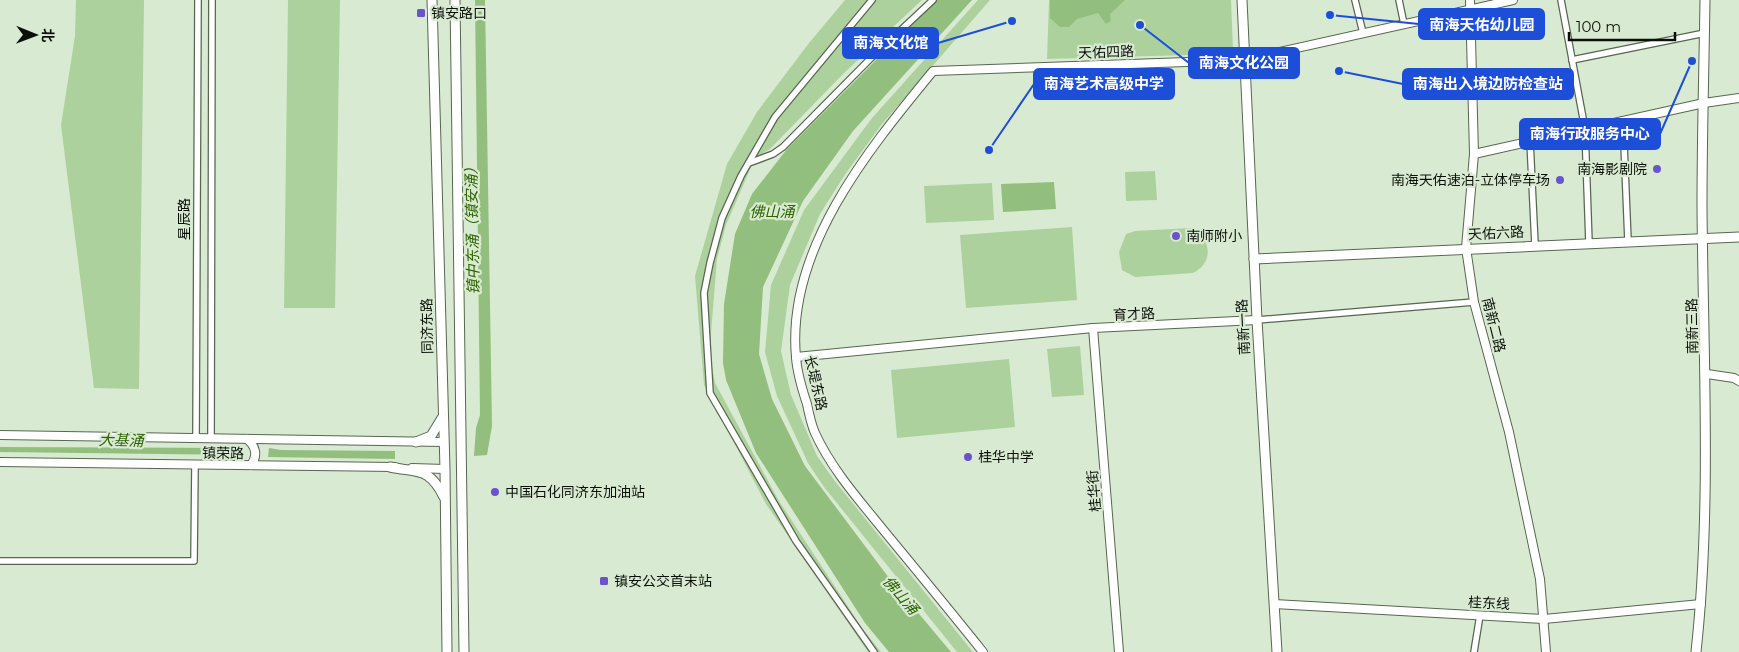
<svg xmlns="http://www.w3.org/2000/svg" width="1739" height="652" viewBox="0 0 1739 652" font-family="Montserrat,'Noto Sans SC',sans-serif">
<rect width="100%" height="100%" fill="#d9ead2"/>
<!-- green -->
<g fill="#add19d">
<polygon points="76,0 144,0 139,389 94,388 61,125 75,36"/>
<polygon points="288,0 340,0 335,308 284,308"/>
<polygon points="845,0 922,0 843,74 770,149 755,158 726,225 717,259 711,333 711,361 715,383 779,501 862,628 881,652 868,652 766,504 704,385 695,276 727,164 757,112 809,43"/>
<polygon points="978,0 990,0 882,124 846,173 820,214 790,285 781,351 791,395 817,456 834,480 973,652 957,652 824,487 808,463 777,396 765,352 771,285 804,210 872,118"/>
<polygon points="1049,0 1231,0 1233,50 1224,54 1047,59"/>
<polygon points="1155,171 1157,200 1126,201 1125,172"/>
<polygon points="992,183 994,220 926,223 924,186"/>
<polygon points="1072,227 1077,300 966,308 960,235"/>
<path d="M1190,228C1211,237 1215,262 1193,273L1135,277L1122,270L1119,252L1126,234L1135,231Z"/>
<polygon points="1080,346 1084,395 1052,397 1047,349"/>
<polygon points="1009,359 1015,427 897,438 891,370"/>
</g>
<!-- water -->
<g fill="#92bf7d">
<polygon points="475,0 485,0 492,426 487,455 474,456 476,428 480,415"/>
<polygon points="936,0 972,0 853,131 803,201 763,287 759,354 772,399 805,466 889,578 951,652 889,652 865,623 756,453 726,380 723,363 724,304 735,234 752,194 787,149"/>
<polygon points="1050,0 1125,0 1110,14 1111,21 1106,24 1098,13 1077,19 1069,27 1060,27 1050,18"/>
<polygon points="1054,182 1056,209 1003,212 1001,184"/>
<polygon points="0,447 242,448 242,455 0,452"/>
<polygon points="269,448 281,450 395,451 395,459 268,457"/>
</g>
<g fill="none" stroke-linecap="round" stroke-linejoin="round">
<defs>
<g id="minor">
<polyline points="872,0 775,117 741,176 722,218 710,263 704,293 710,393 796,541 874,652"/>
<polyline points="1355,0 1363,33"/>
<polyline points="1399,0 1404,24"/>
<polyline points="1561,0 1585,129 1589,243"/>
<polyline points="1572,60 1705,33"/>
<polyline points="1623,120 1628,241"/>
<polyline points="1530,141 1535,245"/>
<polyline points="749,163 773,154 783,147 871,58 933,0"/>
<polyline points="1257,320 1474,302"/>
<polyline points="196,438 198,0"/>
<polyline points="211,438 212,0"/>
<polyline points="0,561 194,561 195,465"/>
<polyline points="1474,652 1480,615"/>
</g>
<g id="tertiary">
<polyline points="1470,0 1474,154 1466,248 1474,302 1509,432 1540,579 1546,652"/>
<polyline points="1474,154 1704,103 1739,98"/>
<polyline points="1093,328 1119,652"/>
<polyline points="796,357 1093,328 1257,320"/>
<polyline points="1707,374 1734,378 1739,381"/>
<polyline points="0,435 444,442"/>
<path d="M247,439C256,446 258,456 251,465"/>
<polyline points="0,462 395,467"/>
<polyline points="412,468 445,469"/>
<polyline points="1274,604 1544,619 1701,604"/>
<path d="M983,652C951,612 918,572 885,532C860,501 832,470 815,433C811,424 809,414 807,404C802,389 797,373 796,357C786,249 869,149 933,71L1243,60L1513,0"/>
</g>
<g id="secondary">
<polyline points="432,0 445,469 447,652"/>
<polyline points="455,0 464,652"/>
<polyline points="1242,0 1257,320 1277,652"/>
<polyline points="1254,259 1739,237"/>
<polyline points="416,442 431,436 442,418"/>
<path d="M390,467C419,473 429,467 444,497"/>
<path d="M1696,652C1712,504 1703,354 1702,205C1702,137 1704,68 1705,0"/>
</g>
</defs>
<!-- minor casing -->
<use href="#minor" stroke="#586652" stroke-width="8"/>
<!-- tertiary casing -->
<use href="#tertiary" stroke="#586652" stroke-width="10"/>
<!-- secondary casing -->
<use href="#secondary" stroke="#586652" stroke-width="11"/>
<!-- minor -->
<use href="#minor" stroke="#fff" stroke-width="5.5"/>
<!-- tertiary -->
<use href="#tertiary" stroke="#fff" stroke-width="8"/>
<!-- secondary -->
<use href="#secondary" stroke="#fff" stroke-width="9"/>
</g>
<!-- markers -->
<g fill="#6954ce" stroke="#d9ead2" stroke-width="2">
<rect x="416" y="8" width="10" height="10" rx="2.5"/>
<circle cx="1657" cy="169" r="5"/>
<circle cx="1560" cy="180" r="5"/>
<circle cx="1176" cy="236" r="5"/>
<circle cx="968" cy="457" r="5"/>
<circle cx="495" cy="492" r="5"/>
<rect x="599" y="576" width="10" height="10" rx="2.5"/>
</g>
<g text-anchor="middle" dominant-baseline="central" stroke-width="4.5" stroke-linejoin="round" paint-order="stroke">
<!-- poi labels -->
<g font-size="14" fill="#0b1109" stroke="#d9ead2" text-anchor="start">
<text x="431" y="13">镇安路口</text>
<text x="1647" y="169" text-anchor="end">南海影剧院</text>
<text x="1550" y="180" text-anchor="end">南海天佑速泊-立体停车场</text>
<text x="1186" y="236">南师附小</text>
<text x="978" y="457">桂华中学</text>
<text x="505" y="492">中国石化同济东加油站</text>
<text x="614" y="581">镇安公交首末站</text>
</g>
<!-- street labels -->
<g font-size="14" fill="#0b1109" stroke="#d9ead2">
<text transform="translate(1106 52) rotate(-2)">天佑四路</text>
<text transform="translate(184 219) rotate(-90)">星辰路</text>
<text transform="translate(1496 233) rotate(-3)">天佑六路</text>
<text transform="translate(1134 314) rotate(-3)">育才路</text>
<text transform="translate(1494 325) rotate(76)">南新二路</text>
<text transform="translate(427 326) rotate(-91)">同济东路</text>
<text transform="translate(1692 326) rotate(-91)">南新三路</text>
<text transform="translate(1243 327) rotate(-93)">南新一路</text>
<text transform="translate(816 383) rotate(77)">长堤东路</text>
<text transform="translate(223 453) rotate(1)">镇荣路</text>
<text transform="translate(1094 491) rotate(-95)">桂华街</text>
<text transform="translate(1489 603) rotate(3)">桂东线</text>
</g>
<!-- water labels -->
<g font-size="15" font-style="italic" fill="#2d6401" stroke="#d9ead2">
<text x="772" y="211">佛山涌</text>
<text transform="translate(472 227) rotate(-91)">镇中东涌（镇安涌）</text>
<text transform="translate(121 440) rotate(1)">大基涌</text>
<text transform="translate(901 595) rotate(49)">佛山涌</text>
</g>
</g>
<!-- callouts -->
<path fill="none" stroke="#1d4ed8" stroke-width="2" d="M1330 15L1419 24M1012 21L938 43M1140 25L1189 63M1339 71L1403 84M989 150L1034 84M1692 61L1660 134"/>
<g fill="#1d4ed8" stroke="#d9ead2" stroke-width="2">
<circle cx="1330" cy="15" r="5"/>
<circle cx="1012" cy="21" r="5"/>
<circle cx="1140" cy="25" r="5"/>
<circle cx="1339" cy="71" r="5"/>
<circle cx="989" cy="150" r="5"/>
<circle cx="1692" cy="61" r="5"/>
</g>
<g fill="#1d4ed8" stroke="#1d4ed8" stroke-width="2">
<rect x="1419" y="9" width="125" height="30" rx="5"/>
<rect x="843" y="28" width="95" height="30" rx="5"/>
<rect x="1189" y="48" width="110" height="30" rx="5"/>
<rect x="1403" y="69" width="170" height="30" rx="5"/>
<rect x="1034" y="69" width="140" height="30" rx="5"/>
<rect x="1520" y="119" width="140" height="30" rx="5"/>
</g>
<g font-size="15" text-anchor="middle" font-weight="bold" fill="#fff">
<text x="1482" y="30">南海天佑幼儿园</text>
<text x="891" y="48">南海文化馆</text>
<text x="1244" y="68">南海文化公园</text>
<text x="1488" y="89">南海出入境边防检查站</text>
<text x="1104" y="89">南海艺术高级中学</text>
<text x="1590" y="139">南海行政服务中心</text>
</g>
<!-- north arrow -->
<g transform="translate(35 35) rotate(91)" stroke="#d9ead2" stroke-width="4" paint-order="stroke">
<path d="M0-4L9 19L0 12L-9 19Z" fill="#0b1109"/>
<text y="-8" font-size="14" font-weight="bold" text-anchor="middle" fill="#0b1109">北</text>
</g>
<!-- scale -->
<path d="M1569 32v8h106v-8" fill="none" stroke="#0b1109" stroke-width="2.5"/>
<text x="1576" y="32" font-size="15" fill="#0b1109" stroke="#d9ead2" stroke-width="4" paint-order="stroke">100 m</text>
</svg>
